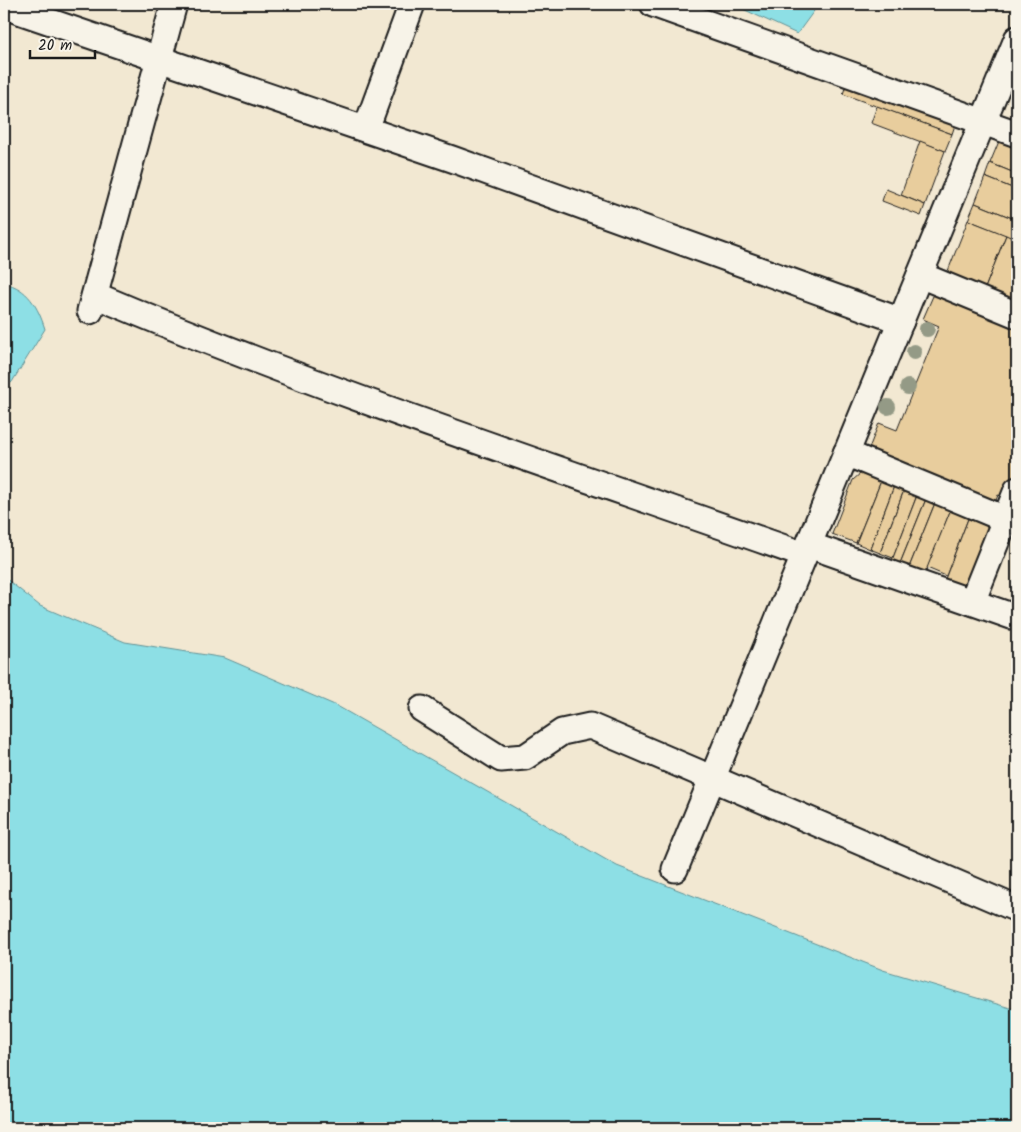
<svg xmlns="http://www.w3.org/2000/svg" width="1021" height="1132" viewBox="0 0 1021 1132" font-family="Kalam,sans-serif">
<rect width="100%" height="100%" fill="#f2e8d2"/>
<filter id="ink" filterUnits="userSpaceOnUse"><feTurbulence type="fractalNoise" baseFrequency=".02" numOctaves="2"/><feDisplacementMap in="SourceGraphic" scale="10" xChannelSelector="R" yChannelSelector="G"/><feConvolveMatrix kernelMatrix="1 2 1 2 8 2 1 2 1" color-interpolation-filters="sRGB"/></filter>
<g filter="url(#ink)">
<!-- water -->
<g fill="#8ddfe5" stroke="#609195">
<polygon points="732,4 819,4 797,34"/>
<path d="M4,283C28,288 38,307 45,329L12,382L4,389Z"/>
<polygon points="4,577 40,606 125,642 225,658 337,706 617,866 883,970 1017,1010 1017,1128 4,1128"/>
</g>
<!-- building -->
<g fill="#e8cd9d" stroke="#1c1c1c">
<polygon points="848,79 957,119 952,134 843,94"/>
<polygon points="877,106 952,134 945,151 871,123"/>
<polygon points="1002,134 1017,140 1017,174 990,163"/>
<polygon points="920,141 945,151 925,205 901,195"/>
<polygon points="990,163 1017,174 1017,190 985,177"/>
<polygon points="985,177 1017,190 1017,220 975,203"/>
<polygon points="886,189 925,205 921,216 882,201"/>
<polygon points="975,203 1017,220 1017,240 968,220"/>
<polygon points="968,220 1006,235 984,291 946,276"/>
<polygon points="1006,235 1017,240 1017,304 984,291"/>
<polygon points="936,289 1017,322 1017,469 1005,498 998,495 995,503 868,451 879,423 897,430 939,326 923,319"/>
<polygon points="861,473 883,476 856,543 832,534 853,480"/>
<polygon points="883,476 896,481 870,549 856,543"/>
<polygon points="896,481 906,485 880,553 870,549"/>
<polygon points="906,485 919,490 893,558 880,553"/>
<polygon points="919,490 928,494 899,566 891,563"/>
<polygon points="928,494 937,498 908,570 899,566"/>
<polygon points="937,498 953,504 924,577 908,570"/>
<polygon points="953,504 971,511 946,576 927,568"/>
<polygon points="971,511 995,520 968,588 945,579"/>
</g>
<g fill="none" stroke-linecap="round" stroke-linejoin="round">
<defs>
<g id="minor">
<polyline points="653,4 1017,134"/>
<polyline points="4,6 452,159 901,321"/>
<polyline points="366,129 412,4"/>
<polyline points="920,275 1017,315"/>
<path d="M95,295C326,393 567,471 804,555"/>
<polyline points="90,311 174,4"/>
<polyline points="846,453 1005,519"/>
<polyline points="809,545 1017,618"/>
<polyline points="972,602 1017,490"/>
<polyline points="422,709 501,759 525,757 562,732 590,726 1017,909"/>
<polyline points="675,869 1017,39"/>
</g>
</defs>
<!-- minor casing -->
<use href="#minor" stroke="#1c1c1c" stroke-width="29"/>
<!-- minor -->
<use href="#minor" stroke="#f7f3e8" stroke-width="25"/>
</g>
<!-- trees -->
<g fill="#949a86">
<circle cx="927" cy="329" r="8"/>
<circle cx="914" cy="352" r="8"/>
<circle cx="908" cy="387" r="8"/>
<circle cx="888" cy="407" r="8"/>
</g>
</g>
<!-- margin -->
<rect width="1021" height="1132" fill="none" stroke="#f7f3e8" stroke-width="20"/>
<rect x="10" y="10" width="1001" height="1112" fill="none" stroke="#1c1c1c" stroke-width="2" filter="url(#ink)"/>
<!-- scale -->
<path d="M30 50v8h65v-8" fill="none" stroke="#1c1c1c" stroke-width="2.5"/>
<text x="38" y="50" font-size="15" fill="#1c1c1c" stroke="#f7f3e8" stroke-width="4" paint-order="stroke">20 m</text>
</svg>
